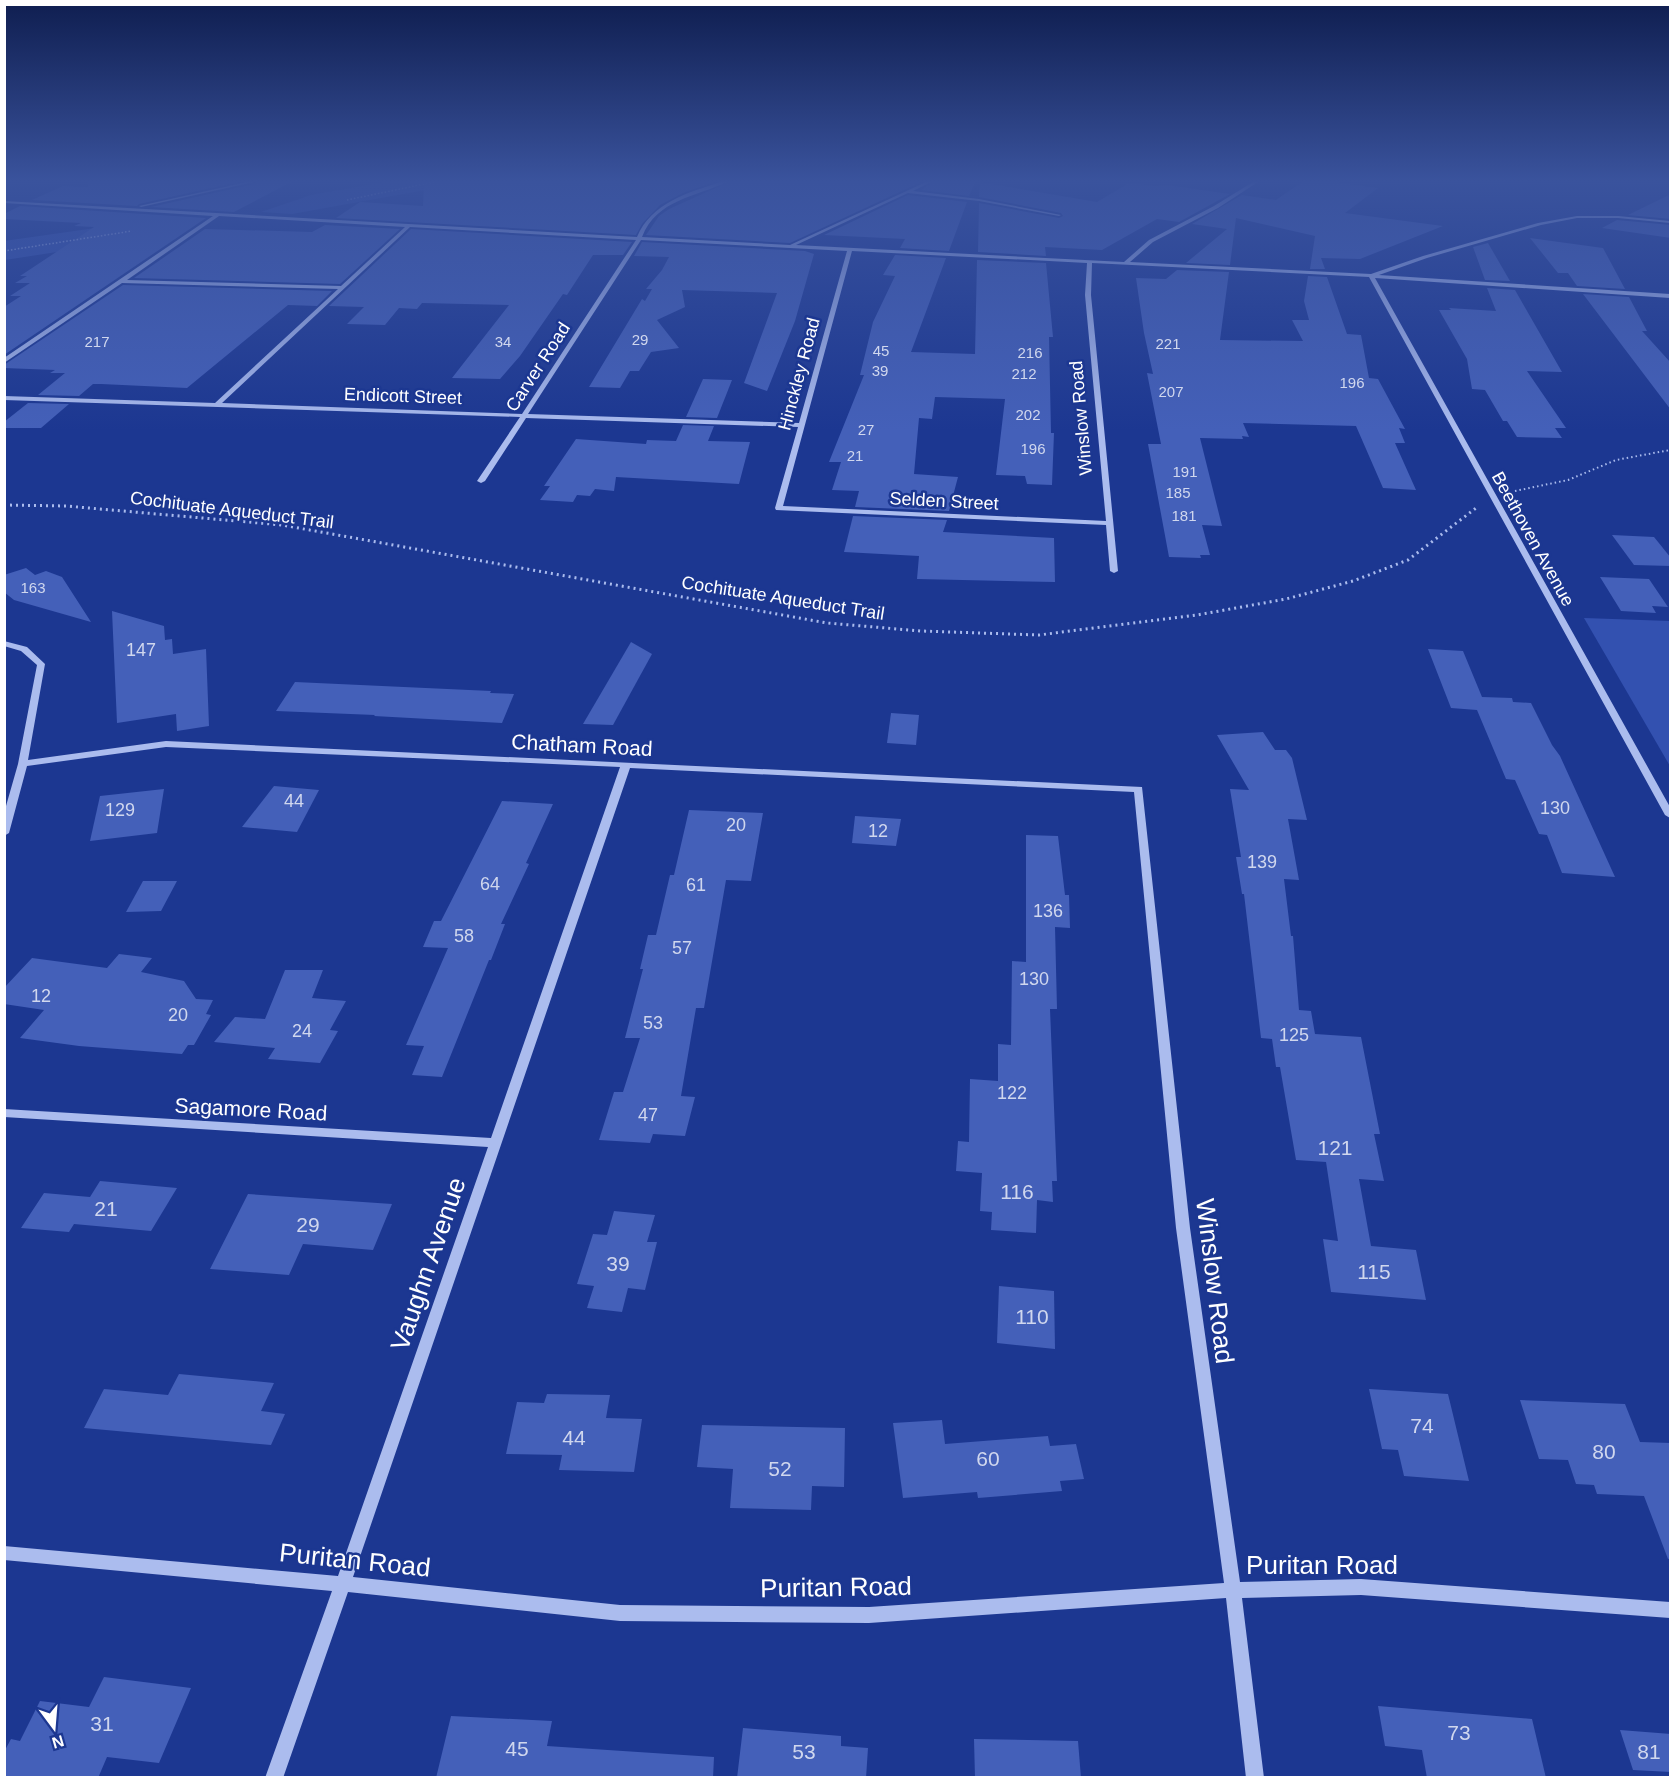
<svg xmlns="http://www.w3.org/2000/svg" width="1675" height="1782" viewBox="0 0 1675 1782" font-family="Helvetica,sans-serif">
<rect width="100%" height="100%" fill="#1c3791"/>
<!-- green -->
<g fill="#3351b0">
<polygon points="384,182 470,182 292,214 261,212 311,195"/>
<polygon points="173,217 174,234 5,260 4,241"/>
<polygon points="1584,618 1670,621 1670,766"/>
</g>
<!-- building -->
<g fill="#4460b9">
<polygon points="88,182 238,182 139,204 137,206 32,200 63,186 88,187"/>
<polygon points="256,182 291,182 234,212 151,207 254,184"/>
<polygon points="424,182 714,182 683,193 660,205 642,224 636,235 336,218 360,202 423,206"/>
<polygon points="729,182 921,182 790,243 646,235 659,216 669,209"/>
<polygon points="933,182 975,182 969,196 921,190"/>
<polygon points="980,182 1097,202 1129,183 1156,186 1167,185 1230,194 1179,222 1157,219 1102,250 1045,247 1046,256 978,252 979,203 1059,218 1063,216 1061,213 979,197"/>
<polygon points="1302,182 1333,182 1378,188 1345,213 1443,226 1360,259 1321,258 1325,269 1310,269 1315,236 1236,218 1230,265 1186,263 1227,229 1192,224 1242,195 1276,200"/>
<polygon points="1671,194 1671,219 1628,215"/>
<polygon points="908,195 967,202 949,251 900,248 905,239 824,235"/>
<polygon points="20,206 206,218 4,355 4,307 21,296 10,296 30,283 15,283 27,276 20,276 94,227 74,226 81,223 4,219 4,214"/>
<polygon points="1617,220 1671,225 1671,238 1602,228"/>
<polygon points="325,225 400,229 340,284 134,278 205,229 312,232"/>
<polygon points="411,229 632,242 623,255 593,255 567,295 563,294 520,356 500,379 452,378 509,305 422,303 417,309 399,308 385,325 347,324 364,307 329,306"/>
<polygon points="1530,238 1603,248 1625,289 1577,286 1568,273 1558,273"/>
<polygon points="642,242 805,251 814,254 795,321 767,391 744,383 777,293 682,290 685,307 657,320 679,348 651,352 639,371 630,371 620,388 589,387 642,299 645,301 652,289 646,289 662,270 669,257 634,256"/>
<polygon points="1488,243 1510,281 1485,280 1473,247"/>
<polygon points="895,255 946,258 911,352 975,354 977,260 1046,263 1053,337 1049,337 1051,433 1054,433 1052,485 1027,484 1025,476 996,475 1005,399 935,397 932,419 919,418 914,474 958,477 949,511 855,507 859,491 832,490 841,462 829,462 864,375 860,375 873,322 895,276 883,275"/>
<polygon points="1177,270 1229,272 1220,340 1303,341 1292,320 1309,320 1304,301 1308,276 1327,277 1347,334 1361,335 1369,378 1378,379 1405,429 1399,428 1405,443 1395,443 1416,490 1383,488 1356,426 1243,423 1249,437 1242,436 1243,439 1200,438 1222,526 1202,525 1210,555 1200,555 1201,558 1169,557 1148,444 1161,444 1147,373 1153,374 1144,333 1136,278 1166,279"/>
<polygon points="123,285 332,291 317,306 288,305 187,388 101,384 93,384 79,396 38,395 65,373 50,373 55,370 4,368 4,365"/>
<polygon points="1487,288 1515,290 1562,372 1527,371 1566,428 1555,428 1562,438 1517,437 1507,421 1503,421 1485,390 1472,389 1467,359 1439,310 1451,310 1449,308 1496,311"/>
<polygon points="1583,294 1629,297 1647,331 1642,331 1671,363 1671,410"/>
<polygon points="703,379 732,380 717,418 686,417"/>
<polygon points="28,403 69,404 41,428 4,428 4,422"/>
<polygon points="683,425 714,426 708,441 750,442 739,484 616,477 614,491 595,489 590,496 577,495 573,502 540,500 550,486 544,486 576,439 646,444 647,440 676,441"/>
<polygon points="853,516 947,520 943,532 1054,538 1055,582 917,579 919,556 844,552"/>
<polygon points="1612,535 1654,537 1671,558 1671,566 1634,565"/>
<polygon points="26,568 35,575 46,571 62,577 91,622 14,600 4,592 4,575"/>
<polygon points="1600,577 1649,579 1668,607 1652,606 1656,613 1621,611"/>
<polygon points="112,611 164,626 165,640 172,639 173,654 206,649 209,726 177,731 176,714 117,723"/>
<polygon points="631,642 652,654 613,725 583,724"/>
<polygon points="1428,649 1463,651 1482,697 1512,698 1513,702 1531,703 1552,745 1560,756 1615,877 1562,873 1547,835 1539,834 1515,780 1506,779 1477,710 1451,708"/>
<polygon points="295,682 491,691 490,693 514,694 502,723 374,716 375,715 276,711"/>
<polygon points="891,713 919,715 916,745 887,743"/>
<polygon points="1263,732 1275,750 1286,750 1292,758 1307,820 1288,819 1299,880 1284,879 1291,936 1293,936 1299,1010 1311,1011 1315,1034 1361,1037 1380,1134 1374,1134 1384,1181 1359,1179 1371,1246 1416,1250 1426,1300 1331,1292 1323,1239 1338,1241 1326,1162 1296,1160 1280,1067 1276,1067 1272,1039 1261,1038 1244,894 1242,894 1236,857 1241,857 1230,789 1249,790 1217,735"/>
<polygon points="274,786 319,790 297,832 242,827"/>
<polygon points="164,789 157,833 90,841 100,796"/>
<polygon points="502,801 553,804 526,863 529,864 501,924 505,924 491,960 489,960 442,1077 412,1075 424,1046 406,1045 448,948 423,947 434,921 441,921"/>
<polygon points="689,810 763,813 751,881 726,880 704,1008 696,1008 681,1096 695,1097 685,1136 653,1134 650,1143 599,1140 614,1092 623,1092 640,1038 625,1038 643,969 640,969 648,935 656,935 670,875 674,875"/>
<polygon points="855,816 901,819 896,846 852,843"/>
<polygon points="1026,835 1058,836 1065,895 1069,895 1070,928 1055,927 1057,1009 1050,1009 1057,1181 1052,1181 1053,1202 1037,1200 1036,1233 991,1230 992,1212 980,1211 982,1173 956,1171 958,1141 969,1142 970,1079 998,1081 998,1044 1011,1045 1012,961 1026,962"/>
<polygon points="143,881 177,881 161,911 126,912"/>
<polygon points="119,954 152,958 141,972 184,981 196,999 213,1000 206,1014 211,1015 194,1045 188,1045 182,1054 79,1046 20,1038 44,1010 4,1004 4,988 32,958 107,968"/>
<polygon points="285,970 323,970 312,998 346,1001 330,1030 338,1031 320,1063 268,1059 275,1048 214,1042 235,1017 265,1019"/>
<polygon points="100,1181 177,1188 151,1231 74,1224 69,1232 21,1228 44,1193 90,1197"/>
<polygon points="248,1194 392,1204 373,1250 303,1244 289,1275 210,1269"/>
<polygon points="614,1211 655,1215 647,1242 657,1242 645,1290 628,1288 622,1312 587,1308 594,1286 577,1284 593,1234 607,1235"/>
<polygon points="999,1286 1054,1291 1055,1349 997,1343"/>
<polygon points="179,1374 274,1383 261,1411 285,1414 271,1445 84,1428 104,1389 168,1395"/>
<polygon points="1369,1389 1448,1394 1469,1481 1404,1476 1398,1450 1382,1449"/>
<polygon points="547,1394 610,1395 606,1418 642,1419 634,1472 559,1470 562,1455 506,1454 517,1402 544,1403"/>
<polygon points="1520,1400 1625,1404 1640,1442 1671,1443 1671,1558 1668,1559 1644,1496 1597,1494 1594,1485 1576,1484 1568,1460 1539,1459"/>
<polygon points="942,1420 945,1444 1048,1436 1050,1446 1076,1444 1084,1479 1060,1481 1062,1491 978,1498 977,1492 903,1498 893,1423"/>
<polygon points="702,1425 845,1428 844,1487 812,1486 811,1510 730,1508 733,1469 697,1467"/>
<polygon points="104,1677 191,1688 159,1763 107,1757 98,1778 4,1778 4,1752 11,1739 20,1741 40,1701 89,1707"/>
<polygon points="1378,1706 1532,1719 1546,1778 1427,1778 1422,1750 1385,1746"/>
<polygon points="451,1716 552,1721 547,1746 714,1757 713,1778 436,1778"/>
<polygon points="743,1728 841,1736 841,1746 868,1748 866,1778 737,1778"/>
<polygon points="1620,1730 1671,1734 1671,1772 1633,1770"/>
<polygon points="974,1739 1078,1741 1081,1778 975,1778"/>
</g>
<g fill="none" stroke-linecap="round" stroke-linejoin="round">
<!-- path-far2 -->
<g stroke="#abbcee" stroke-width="1.5" stroke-dasharray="1.5 2" stroke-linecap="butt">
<polyline points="347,200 434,182"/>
<polyline points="4,251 132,231"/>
</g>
<!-- path-far1 -->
<polyline stroke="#abbcee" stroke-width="2" stroke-dasharray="1.5 3" stroke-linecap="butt" points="1515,491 1568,480 1616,460 1670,450"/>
<!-- path -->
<polyline stroke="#abbcee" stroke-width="3" stroke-dasharray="2 4" stroke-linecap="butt" points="4,505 66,506 282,525 827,623 921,631 1039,635 1197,615 1286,599 1353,581 1408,560 1476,508"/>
<!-- minor -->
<g fill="#abbcee" fill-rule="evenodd">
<polygon points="247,182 254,182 141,207 139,206"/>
<path d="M721,182H727C696,197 657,199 642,237L790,245L926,182H931L913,191L979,199L1061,215L1059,216L979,201L908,193L796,245L1124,262L1149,240L1214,206L1253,182H1258L1218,208L1153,242L1130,262L1371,274L1423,256L1538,223L1577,216H1618L1670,221V223L1618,218H1577L1541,225L1427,258L1379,275L1670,294V298L1375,278L1670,807V818L1665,815L1369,277L1092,263L1091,295L1118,571L1114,573L1110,571L1106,525L776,510L775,508L798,427L526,418L485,481L481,483L477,481L520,417L4,400V396L215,403L338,289L122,283L4,363V358L213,216L4,203V201L637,237C651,203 689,192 721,182ZM219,216L405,227L341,286L127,280ZM410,227L636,240L522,414L222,403ZM641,240L847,251L799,423L528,414ZM852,251L1087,263L1085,295L1106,521L783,506Z"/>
<path d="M4,641L27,647L45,664L28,760L166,741L1142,787L1190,1228L1240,1582L1361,1579L1670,1602V1618L1361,1595L1242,1598L1264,1778H1246L1226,1598L869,1623L620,1621L348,1592L283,1778H265L332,1591L4,1560V1546L338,1576L488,1147L4,1117V1109L491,1138L620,767L166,747L27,766L9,833L4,836V813L18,764L37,665L21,651L4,646ZM630,768L1134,792L1176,1228L1224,1583L869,1607L620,1605L353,1577Z"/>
</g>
</g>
<!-- sky -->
<linearGradient id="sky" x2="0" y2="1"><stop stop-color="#0f1e50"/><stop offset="0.42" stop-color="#3a539d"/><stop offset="1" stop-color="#3a539d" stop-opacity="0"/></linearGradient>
<rect width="1675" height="431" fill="url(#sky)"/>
<g text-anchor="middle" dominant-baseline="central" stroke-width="5" stroke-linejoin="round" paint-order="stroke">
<!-- far-number labels -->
<g font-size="15" fill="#d0d7ee">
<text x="640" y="339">29</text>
<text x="97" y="341">217</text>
<text x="503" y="341">34</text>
<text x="1168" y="343">221</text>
<text x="881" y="350">45</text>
<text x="1030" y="352">216</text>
<text x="880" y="370">39</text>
<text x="1024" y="373">212</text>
<text x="1352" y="382">196</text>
<text x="1171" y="391">207</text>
<text x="1028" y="414">202</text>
<text x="866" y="429">27</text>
<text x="1033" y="448">196</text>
<text x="855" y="455">21</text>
<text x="1185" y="471">191</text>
<text x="1178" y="492">185</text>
<text x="1184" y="515">181</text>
<text x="33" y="587">163</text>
</g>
<!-- far-street labels -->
<g font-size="18" fill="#fff" stroke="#1c3791">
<text transform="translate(538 367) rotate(-57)">Carver Road</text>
<text transform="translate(799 374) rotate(-75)">Hinckley Road</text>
<text transform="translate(403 396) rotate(2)">Endicott Street</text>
<text transform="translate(1081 418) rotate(-95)">Winslow Road</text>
<text transform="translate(944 501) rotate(3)">Selden Street</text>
<text transform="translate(232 510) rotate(7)">Cochituate Aqueduct Trail</text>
<text transform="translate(1533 539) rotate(61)">Beethoven Avenue</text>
<text transform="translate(783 598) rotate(9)">Cochituate Aqueduct Trail</text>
</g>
<!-- number labels -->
<g font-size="18" fill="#d0d7ee">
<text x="141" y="650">147</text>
<text x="294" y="801">44</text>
<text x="1555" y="808">130</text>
<text x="120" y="810">129</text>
<text x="736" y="825">20</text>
<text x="878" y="831">12</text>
<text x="1262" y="862">139</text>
<text x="490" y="884">64</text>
<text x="696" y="885">61</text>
<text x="1048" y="911">136</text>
<text x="464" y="936">58</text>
<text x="682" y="948">57</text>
<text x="1034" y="979">130</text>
<text x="41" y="996">12</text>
<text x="178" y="1015">20</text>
<text x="653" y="1023">53</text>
<text x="302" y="1031">24</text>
<text x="1294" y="1035">125</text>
<text x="1012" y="1093">122</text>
<text x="648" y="1115">47</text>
</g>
<!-- street labels -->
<g font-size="21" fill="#fff" stroke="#1c3791">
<text transform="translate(582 745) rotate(3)">Chatham Road</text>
<text transform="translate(251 1109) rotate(3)">Sagamore Road</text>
</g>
<!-- near-number labels -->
<g font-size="21" fill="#d0d7ee">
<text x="1335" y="1147">121</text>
<text x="1017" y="1191">116</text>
<text x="106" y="1208">21</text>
<text x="308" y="1224">29</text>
<text x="618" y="1263">39</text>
<text x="1374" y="1271">115</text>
<text x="1032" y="1316">110</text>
<text x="1422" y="1425">74</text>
<text x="574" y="1437">44</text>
<text x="1604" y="1451">80</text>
<text x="988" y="1458">60</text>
<text x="780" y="1468">52</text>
<text x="102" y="1723">31</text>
<text x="1459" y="1732">73</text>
<text x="517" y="1748">45</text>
<text x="804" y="1751">53</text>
<text x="1649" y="1751">81</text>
</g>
<!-- near-street labels -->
<g font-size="26" fill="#fff" stroke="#1c3791">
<text transform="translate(428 1264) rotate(-71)">Vaughn Avenue</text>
<text transform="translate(1215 1281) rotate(83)">Winslow Road</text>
<text transform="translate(355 1560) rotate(6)">Puritan Road</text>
<text x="1322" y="1565">Puritan Road</text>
<text transform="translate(836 1587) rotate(-1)">Puritan Road</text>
</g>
</g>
<!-- border -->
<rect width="1675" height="1782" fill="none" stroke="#ffffff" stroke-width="12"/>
<!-- north arrow -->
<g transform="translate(54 1728) rotate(164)" stroke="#1c3791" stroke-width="4.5" paint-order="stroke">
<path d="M0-4.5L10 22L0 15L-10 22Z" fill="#ffffff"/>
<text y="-9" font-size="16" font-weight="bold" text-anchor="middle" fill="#ffffff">N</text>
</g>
</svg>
